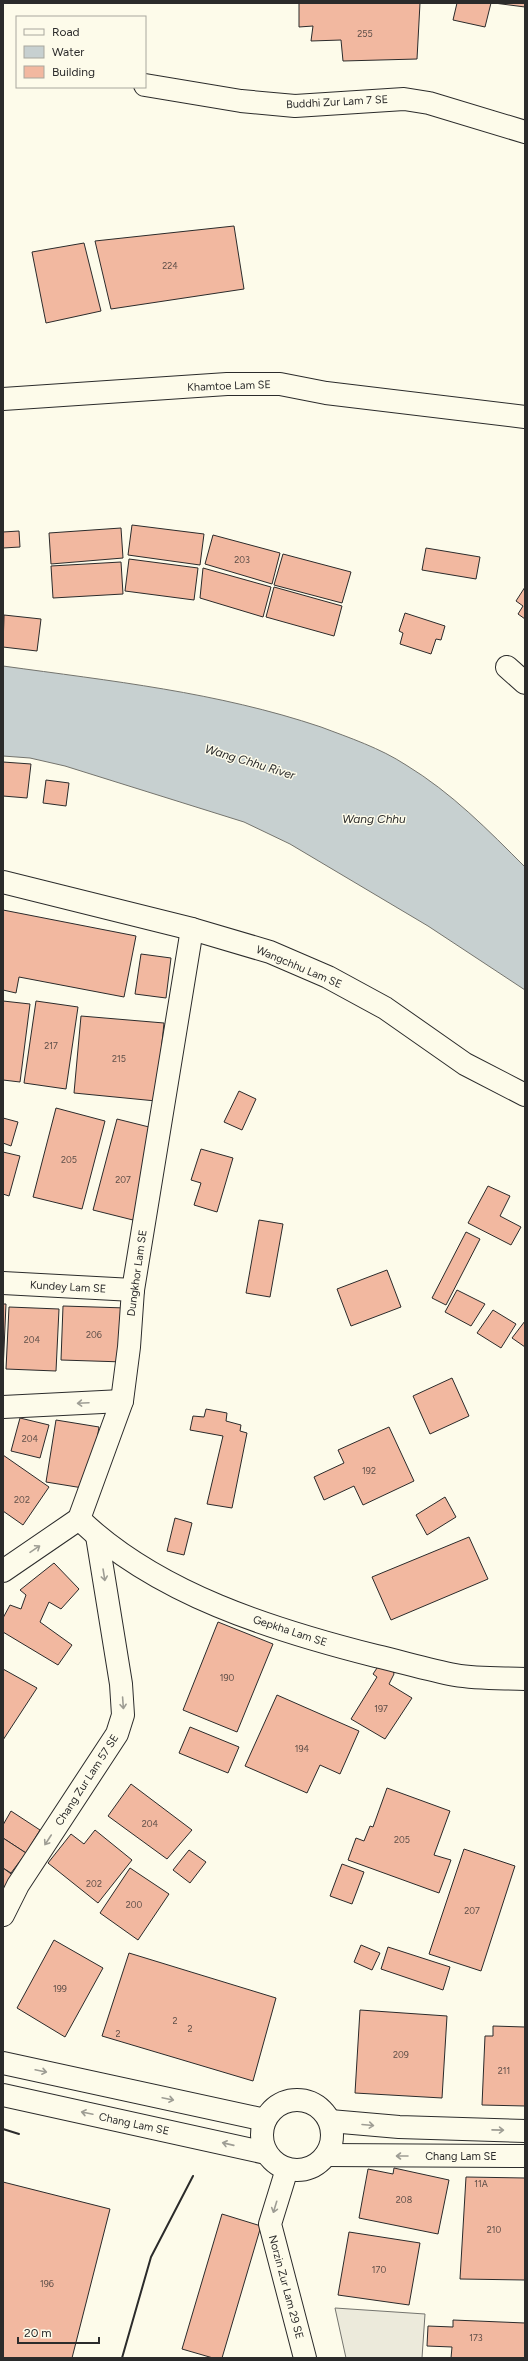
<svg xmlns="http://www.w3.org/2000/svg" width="528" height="2361" viewBox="0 0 528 2361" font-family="Figtree,sans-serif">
<rect width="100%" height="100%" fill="#fdfbea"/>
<!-- parking -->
<polygon fill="#eceadb" stroke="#74746e" points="335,2308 425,2314 422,2358 346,2358"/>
<!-- water -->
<path fill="#c7d0d0" stroke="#74746e" d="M3,666C111,681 217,692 321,727C350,738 380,748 406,765C452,793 488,830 525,867V990L428,926L290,844L244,822L65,766L30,758L3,756Z"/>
<!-- building -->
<g fill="#f2b8a0" stroke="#2b2b2b">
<polygon points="299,3 420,3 417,59 343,61 341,40 311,41 313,26 299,27"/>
<polygon points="457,3 491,3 485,27 453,20"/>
<polygon points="494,3 525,3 525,7"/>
<polygon points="234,226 244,289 111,309 95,241"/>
<polygon points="84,243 101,311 46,323 32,252"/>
<polygon points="132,525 204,534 200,565 128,555"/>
<polygon points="121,528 123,558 51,564 49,533"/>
<polygon points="19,531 20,547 3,548 3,532"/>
<polygon points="213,535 280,553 272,584 205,564"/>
<polygon points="426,548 480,557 476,579 422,570"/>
<polygon points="283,554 351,572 342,603 274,585"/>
<polygon points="129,559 198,568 194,600 125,591"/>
<polygon points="121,562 123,594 53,598 51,566"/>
<polygon points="203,568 271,587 263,617 200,598"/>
<polygon points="274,587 342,606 334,636 266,617"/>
<polygon points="525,587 525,619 518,614 523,606 516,601"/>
<polygon points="405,613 445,626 441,640 436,639 431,654 400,644 403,633 399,631"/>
<polygon points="4,615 41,619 37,651 3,647"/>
<polygon points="3,762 31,764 27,798 3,796"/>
<polygon points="46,780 69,783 66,806 43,803"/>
<polygon points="3,910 136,936 124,997 19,977 16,993 3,990"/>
<polygon points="141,954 171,958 166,998 135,994"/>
<polygon points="3,1001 30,1004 20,1082 3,1080"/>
<polygon points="36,1001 78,1007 66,1089 24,1083"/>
<polygon points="81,1016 164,1023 156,1101 74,1093"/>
<polygon points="239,1091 256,1099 242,1130 224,1122"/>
<polygon points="56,1108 105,1121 82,1209 33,1197"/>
<polygon points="3,1118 18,1122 11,1146 3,1143"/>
<polygon points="117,1119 153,1128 152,1149 133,1220 93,1210"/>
<polygon points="201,1149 233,1158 217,1212 194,1205 201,1183 191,1180"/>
<polygon points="3,1152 20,1156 9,1196 3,1194"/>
<polygon points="488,1186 510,1196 500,1216 521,1227 511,1245 468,1223"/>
<polygon points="259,1220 283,1224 270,1297 246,1293"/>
<polygon points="466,1232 480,1239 446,1305 432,1298"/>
<polygon points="387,1270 401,1307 351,1326 337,1289"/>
<polygon points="457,1290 485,1304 471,1326 445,1312"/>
<polygon points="3,1304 6,1304 3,1371"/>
<polygon points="63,1306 126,1308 124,1362 61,1360"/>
<polygon points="9,1307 59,1309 56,1371 6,1369"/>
<polygon points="493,1310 516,1324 501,1348 477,1333"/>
<polygon points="525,1321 525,1347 512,1338"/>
<polygon points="452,1378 469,1416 430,1434 413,1396"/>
<polygon points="206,1409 227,1413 226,1421 241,1425 240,1431 247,1433 232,1508 207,1504 223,1436 190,1430 193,1416 204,1417"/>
<polygon points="20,1418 49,1425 40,1458 11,1451"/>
<polygon points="56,1420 99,1427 89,1489 46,1482"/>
<polygon points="389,1427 414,1481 363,1505 354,1486 324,1500 314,1477 344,1463 338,1450"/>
<polygon points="3,1455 49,1487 23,1525 3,1511"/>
<polygon points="445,1497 456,1517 427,1535 416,1515"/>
<polygon points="175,1518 192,1523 184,1555 167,1551"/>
<polygon points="469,1537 488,1579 391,1620 372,1577"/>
<polygon points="54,1563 79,1589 61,1609 49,1602 40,1622 72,1645 58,1665 3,1632 3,1618 10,1605 21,1609 26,1595 20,1590"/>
<polygon points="218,1622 273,1644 237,1732 183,1710"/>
<polygon points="379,1665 392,1667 394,1674 389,1684 412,1698 385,1739 351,1719 377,1677 373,1674"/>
<polygon points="3,1669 37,1688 3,1740"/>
<polygon points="277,1695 359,1731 340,1774 320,1765 307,1793 245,1766"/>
<polygon points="190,1727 239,1747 228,1773 179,1753"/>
<polygon points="131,1784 192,1830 167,1859 108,1816"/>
<polygon points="387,1788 450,1811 434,1855 451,1860 439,1893 348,1860 356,1838 364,1841 370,1826 373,1827"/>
<polygon points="11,1811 40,1830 26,1853 3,1838 3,1825"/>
<polygon points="95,1830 132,1860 98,1903 48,1863 71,1834 84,1844"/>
<polygon points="3,1838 26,1853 11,1873 3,1868"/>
<polygon points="464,1849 515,1866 481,1971 429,1954"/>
<polygon points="189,1850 206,1862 190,1883 173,1870"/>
<polygon points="342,1864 364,1872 352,1904 330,1896"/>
<polygon points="3,1868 14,1876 3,1892"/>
<polygon points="130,1868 169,1894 138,1940 100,1913"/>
<polygon points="54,1940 103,1968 65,2037 17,2008"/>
<polygon points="361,1945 380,1953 372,1970 354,1962"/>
<polygon points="388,1947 450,1967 443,1990 381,1969"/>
<polygon points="129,1953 276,1998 253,2081 102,2036"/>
<polygon points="360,2010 447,2016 442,2098 355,2093"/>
<polygon points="493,2026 525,2027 525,2106 482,2105 485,2036 493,2036"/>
<polygon points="394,2168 449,2180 438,2234 359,2218 368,2169 393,2174"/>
<polygon points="466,2177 525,2178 525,2280 460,2279"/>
<polygon points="3,2182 110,2209 72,2358 3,2358"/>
<polygon points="222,2214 261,2226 222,2358 213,2358 182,2349"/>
<polygon points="349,2232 420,2243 409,2305 338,2295"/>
<polygon points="453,2320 525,2323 525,2358 451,2358 452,2347 427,2346 428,2326 453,2327"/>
</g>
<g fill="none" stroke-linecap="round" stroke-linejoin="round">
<defs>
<g id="street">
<polyline points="145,85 241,101 295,106 404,99 429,103 525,132"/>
<polyline points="507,667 525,683"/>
<polyline points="3,1283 133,1290"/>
<polyline points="3,1407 122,1401"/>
<path d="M79,1519C157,1594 273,1630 376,1656C402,1662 429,1670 455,1675C478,1679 502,1678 525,1679"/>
<polyline points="3,1571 79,1519 122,1401 129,1347 133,1290 192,929"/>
<polyline points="3,1915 18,1885 117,1734 123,1715 121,1684 97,1536"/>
<polyline points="287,2169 270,2224 305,2358"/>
</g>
<g id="secondary">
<polyline points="3,399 227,384 280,384 326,393 525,417"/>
<polyline points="3,882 192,929 270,952 328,977 385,1008 465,1064 525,1095"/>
<polyline points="3,2063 265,2120"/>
<polyline points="3,2095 266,2153"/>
<circle cx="297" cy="2135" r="35"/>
<polyline points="330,2121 399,2127 525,2131"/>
<polyline points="326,2155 525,2156"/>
</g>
</defs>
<!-- street casing -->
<use href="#street" stroke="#2b2b2b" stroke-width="24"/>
<!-- secondary casing -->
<use href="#secondary" stroke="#2b2b2b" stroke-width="24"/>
<!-- street -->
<use href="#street" stroke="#fdfbea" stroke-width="22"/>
<!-- secondary -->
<use href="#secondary" stroke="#fdfbea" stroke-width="22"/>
<!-- wall -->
<g stroke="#2b2b2b" stroke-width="2">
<polyline points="3,2129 19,2134"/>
<polyline points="122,2358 151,2257 193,2176"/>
</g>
</g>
<!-- one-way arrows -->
<defs><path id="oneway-shaft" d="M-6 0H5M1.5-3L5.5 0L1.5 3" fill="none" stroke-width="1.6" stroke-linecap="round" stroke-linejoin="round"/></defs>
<g stroke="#9e9d94">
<use href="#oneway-shaft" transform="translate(83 1403) rotate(177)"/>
<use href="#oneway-shaft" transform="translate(35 1549) rotate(-34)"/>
<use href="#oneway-shaft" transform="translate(104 1575) rotate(81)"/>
<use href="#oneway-shaft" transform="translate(123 1703) rotate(86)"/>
<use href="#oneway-shaft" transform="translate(48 1840) rotate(123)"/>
<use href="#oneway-shaft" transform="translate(41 2071) rotate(12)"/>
<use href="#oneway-shaft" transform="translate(168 2099) rotate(12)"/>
<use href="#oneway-shaft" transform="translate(87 2113) rotate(-168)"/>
<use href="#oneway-shaft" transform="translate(368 2125) rotate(5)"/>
<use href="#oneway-shaft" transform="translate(498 2130) rotate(1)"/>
<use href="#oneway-shaft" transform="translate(228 2144) rotate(-167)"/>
<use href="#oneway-shaft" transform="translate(402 2156) rotate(-180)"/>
<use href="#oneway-shaft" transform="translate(275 2207) rotate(107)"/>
</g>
<g text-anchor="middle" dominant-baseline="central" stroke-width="3" stroke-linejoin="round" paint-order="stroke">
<!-- number labels -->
<g font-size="9" fill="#5d4e48">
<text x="365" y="33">255</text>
<text x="170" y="265">224</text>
<text x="242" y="559">203</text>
<text x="51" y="1045">217</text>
<text x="119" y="1058">215</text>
<text x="69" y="1159">205</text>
<text x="123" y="1179">207</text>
<text x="94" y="1334">206</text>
<text x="32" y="1339">204</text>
<text x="30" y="1438">204</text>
<text x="369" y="1470">192</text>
<text x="22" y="1499">202</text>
<text x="227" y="1677">190</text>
<text x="381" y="1708">197</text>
<text x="302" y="1748">194</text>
<text x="150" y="1823">204</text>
<text x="402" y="1839">205</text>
<text x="94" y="1883">202</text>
<text x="134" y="1904">200</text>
<text x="472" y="1910">207</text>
<text x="60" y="1988">199</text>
<text x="175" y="2020">2</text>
<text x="190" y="2028">2</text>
<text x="118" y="2033">2</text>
<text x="401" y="2054">209</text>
<text x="504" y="2070">211</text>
<text x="481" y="2183">11A</text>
<text x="404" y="2199">208</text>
<text x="494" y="2229">210</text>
<text x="379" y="2269">170</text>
<text x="47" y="2283">196</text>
<text x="476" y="2337">173</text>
</g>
<!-- street labels -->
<g font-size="11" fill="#2b2b2b" stroke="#fdfbea">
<text transform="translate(337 102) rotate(-3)">Buddhi Zur Lam 7 SE</text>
<text transform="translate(229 386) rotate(-2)">Khamtoe Lam SE</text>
<text transform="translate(299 967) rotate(23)">Wangchhu Lam SE</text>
<text transform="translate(137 1273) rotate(-82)">Dungkhor Lam SE</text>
<text transform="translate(68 1287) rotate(3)">Kundey Lam SE</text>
<text transform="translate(290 1631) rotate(18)">Gepkha Lam SE</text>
<text transform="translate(87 1780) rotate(-57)">Chang Zur Lam 57 SE</text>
<text transform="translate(134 2124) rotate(12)">Chang Lam SE</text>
<text x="461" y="2156">Chang Lam SE</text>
<text transform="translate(286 2287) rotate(75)">Norzin Zur Lam 29 SE</text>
</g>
<!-- water labels -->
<g font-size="12" font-style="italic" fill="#2b2b2b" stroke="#fdfbea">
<text transform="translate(250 762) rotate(17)">Wang Chhu River</text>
<text x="374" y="819">Wang Chhu</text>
</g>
</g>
<!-- border -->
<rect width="528" height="2361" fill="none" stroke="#2b2b2b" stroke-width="8"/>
<!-- legend -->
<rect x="16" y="16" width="130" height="72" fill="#fdfbea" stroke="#a9a89e"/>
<rect x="24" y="29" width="20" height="6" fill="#fdfbea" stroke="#a9a89e"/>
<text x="52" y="36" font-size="12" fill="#2b2b2b">Road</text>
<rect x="24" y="46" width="20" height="12" fill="#c7d0d0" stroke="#a9a89e"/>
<text x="52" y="56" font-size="12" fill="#2b2b2b">Water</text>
<rect x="24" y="66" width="20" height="12" fill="#f2b8a0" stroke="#a9a89e"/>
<text x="52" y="76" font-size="12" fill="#2b2b2b">Building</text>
<!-- scale -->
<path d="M18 2337v6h81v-6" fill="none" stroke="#2b2b2b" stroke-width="2"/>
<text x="24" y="2337" font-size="12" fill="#2b2b2b" stroke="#fdfbea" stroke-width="3" paint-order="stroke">20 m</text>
</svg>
